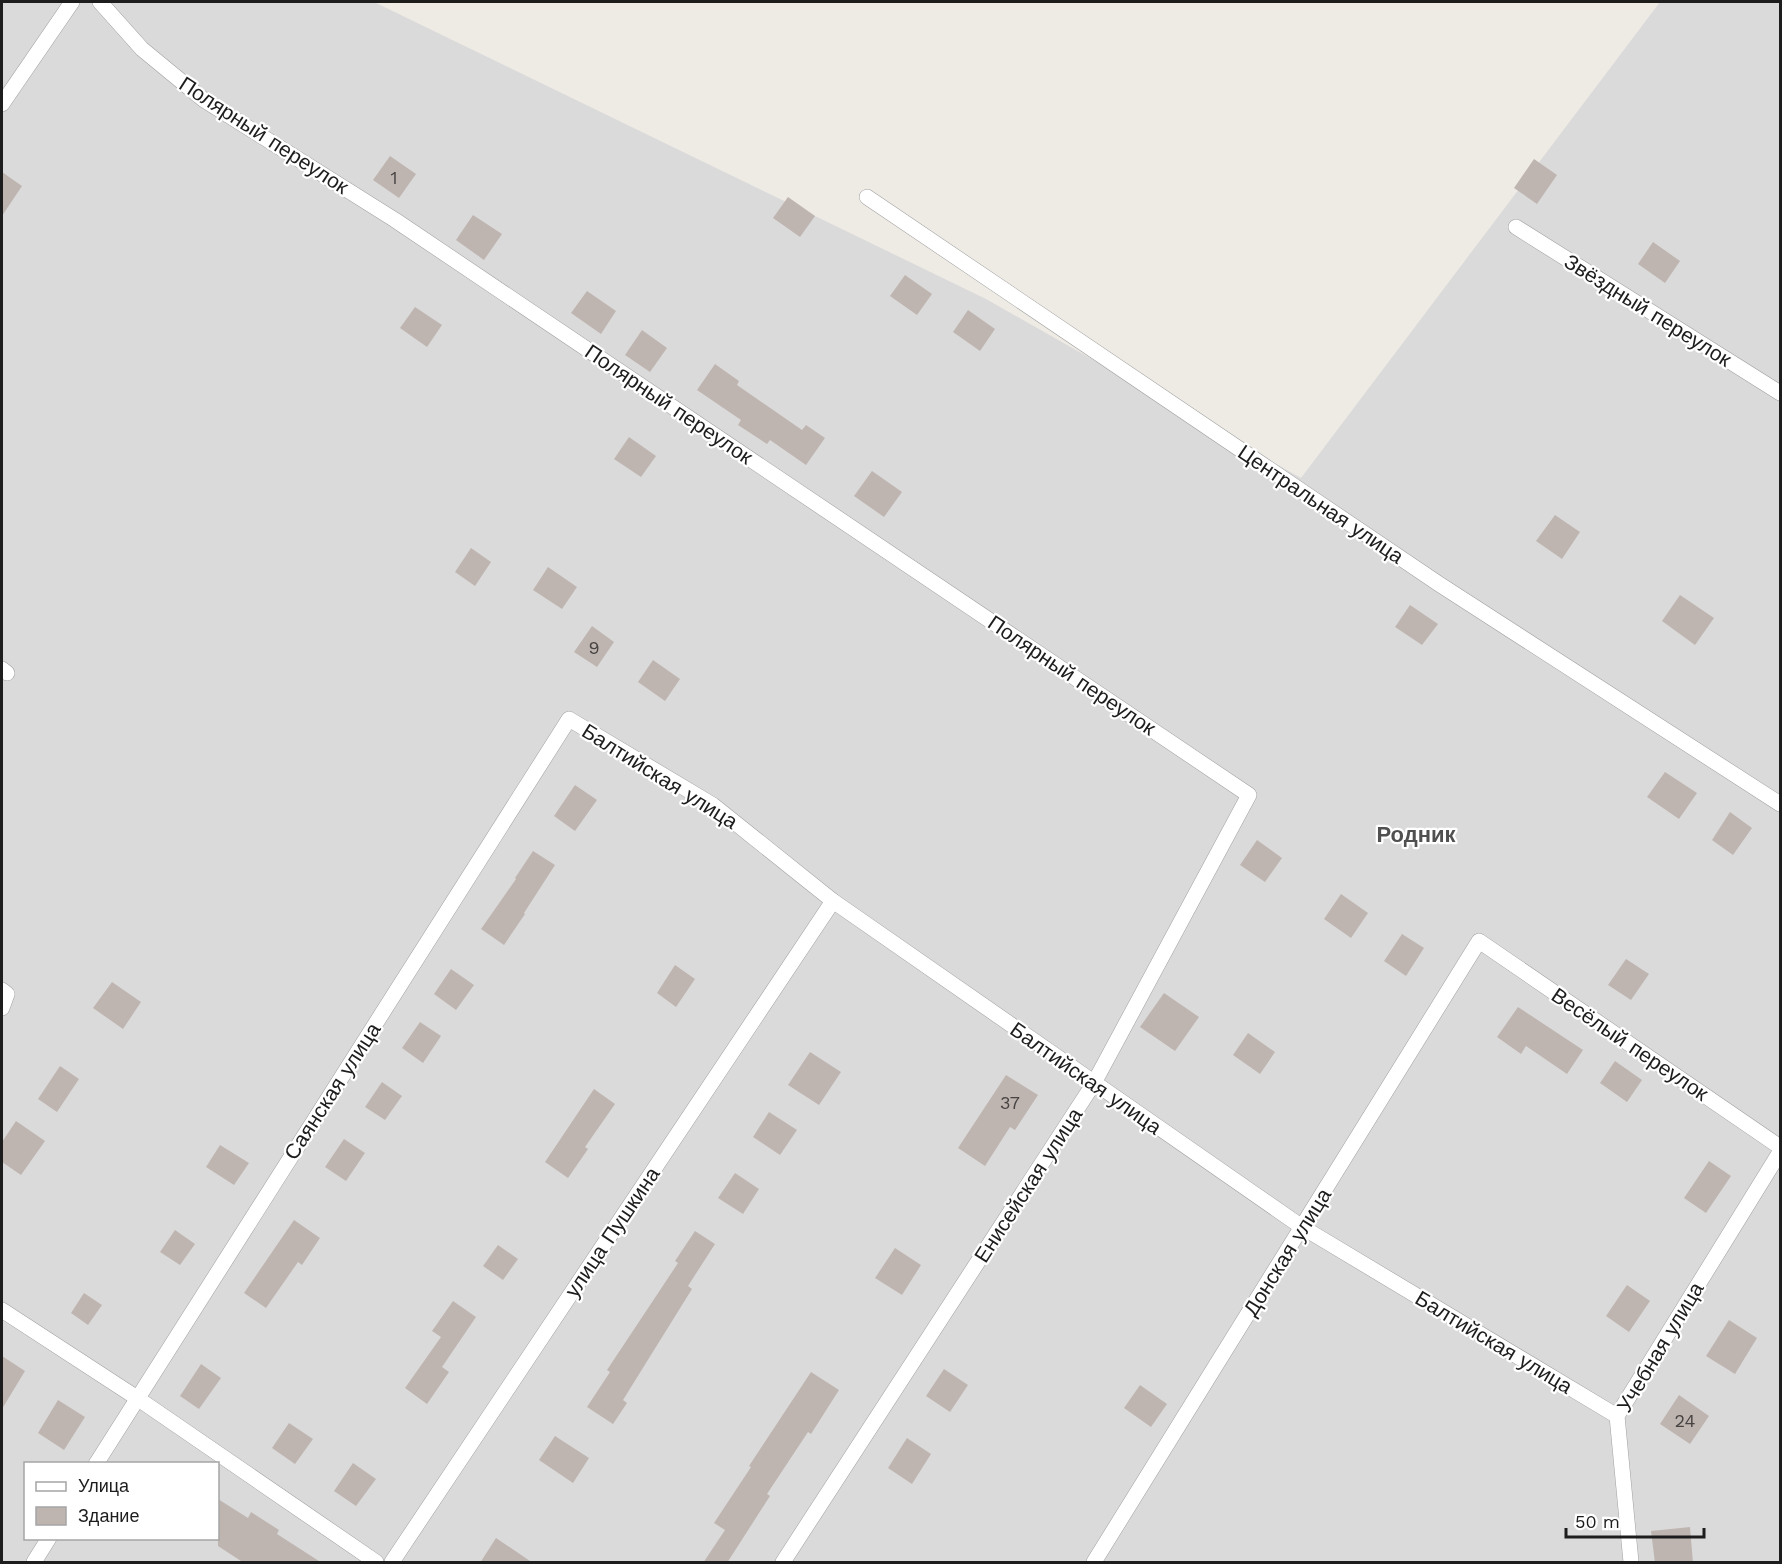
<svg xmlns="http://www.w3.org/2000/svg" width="1782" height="1564" viewBox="0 0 1782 1564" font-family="'Work Sans',sans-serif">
<rect width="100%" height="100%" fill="#eeeae4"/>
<!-- residential -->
<path fill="#dbdadb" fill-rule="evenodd" d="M2,2H374L986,299L1301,478L1660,2H1780V1562H2ZM26,1464H218V1538H26Z"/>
<!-- building -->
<g fill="#bfb5b0">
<polygon points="390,156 416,174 399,198 373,180"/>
<polygon points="1534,159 1557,175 1537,204 1514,188"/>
<polygon points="2,172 22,186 2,216"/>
<polygon points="788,197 815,216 800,237 773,218"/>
<polygon points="473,215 502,234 484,260 456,240"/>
<polygon points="1653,242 1680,261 1665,283 1638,264"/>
<polygon points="905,275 932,294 917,315 890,296"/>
<polygon points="587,291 616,311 601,334 571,313"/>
<polygon points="415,307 442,325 427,347 400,328"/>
<polygon points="968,310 995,329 980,351 953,332"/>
<polygon points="642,330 667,348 650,372 625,355"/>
<polygon points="715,364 739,381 737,385 802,430 806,425 825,438 806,465 770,440 767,444 738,425 741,420 697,390"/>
<polygon points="629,437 656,456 641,477 614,459"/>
<polygon points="872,471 902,492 884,517 854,496"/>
<polygon points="1555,515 1580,532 1562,559 1536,541"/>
<polygon points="471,548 491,562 475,586 455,572"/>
<polygon points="548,567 577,587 562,609 533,590"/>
<polygon points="1680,595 1714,618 1695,645 1662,621"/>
<polygon points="1410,605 1438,624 1422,645 1395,627"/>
<polygon points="592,626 614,642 597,667 574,652"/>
<polygon points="653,660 680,679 665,701 638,682"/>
<polygon points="1665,772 1697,793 1679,819 1647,797"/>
<polygon points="575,785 597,800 575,831 554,816"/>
<polygon points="1730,812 1752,828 1733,855 1712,840"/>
<polygon points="1257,840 1282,858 1265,882 1240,865"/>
<polygon points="533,851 555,865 524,913 525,914 504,945 481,929 516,879 515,878"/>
<polygon points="1341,894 1368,913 1351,938 1324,919"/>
<polygon points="1402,934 1424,948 1406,976 1384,961"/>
<polygon points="1626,959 1649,974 1631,1000 1608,985"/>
<polygon points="675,965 695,979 676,1007 657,993"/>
<polygon points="451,969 474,985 456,1010 434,994"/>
<polygon points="112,982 141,1002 123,1029 93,1008"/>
<polygon points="1164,993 1199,1017 1175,1051 1140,1027"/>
<polygon points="1518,1007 1583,1050 1567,1074 1526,1046 1521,1054 1497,1037"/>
<polygon points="420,1022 441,1036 423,1063 402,1048"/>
<polygon points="1248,1033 1275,1052 1260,1074 1233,1055"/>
<polygon points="810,1052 841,1072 819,1105 788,1085"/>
<polygon points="1615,1061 1642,1080 1627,1102 1600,1083"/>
<polygon points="60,1066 79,1079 57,1112 38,1099"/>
<polygon points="1006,1075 1038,1095 1015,1130 1010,1127 985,1166 958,1148"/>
<polygon points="382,1082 402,1096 385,1120 365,1107"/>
<polygon points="594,1089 615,1104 585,1147 588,1149 568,1178 545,1162"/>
<polygon points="769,1112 797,1130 780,1155 753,1137"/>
<polygon points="16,1121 45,1141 21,1175 2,1162 2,1142"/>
<polygon points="344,1139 365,1153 346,1181 325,1167"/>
<polygon points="220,1145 249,1163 234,1185 206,1167"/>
<polygon points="1709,1161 1731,1176 1706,1213 1684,1198"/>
<polygon points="735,1173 759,1189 743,1214 718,1198"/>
<polygon points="294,1220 320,1238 302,1265 298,1262 266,1308 244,1293"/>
<polygon points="175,1230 195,1244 180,1265 160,1252"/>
<polygon points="695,1231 715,1244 688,1286 692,1289 623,1400 627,1403 613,1424 587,1407 610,1372 607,1370 678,1263 675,1261"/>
<polygon points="498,1245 518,1259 503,1280 483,1266"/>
<polygon points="895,1248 921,1265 902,1295 875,1278"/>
<polygon points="1627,1285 1650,1301 1629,1332 1606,1316"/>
<polygon points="84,1293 102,1305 88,1325 71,1313"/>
<polygon points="453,1301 476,1317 442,1367 449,1372 427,1404 405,1388 441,1337 432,1331"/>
<polygon points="1729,1320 1757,1338 1735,1374 1706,1356"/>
<polygon points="2,1356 25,1371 2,1409"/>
<polygon points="201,1364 221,1378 199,1409 180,1396"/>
<polygon points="944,1369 968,1385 950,1412 926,1396"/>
<polygon points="811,1372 839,1390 811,1434 808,1432 767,1494 770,1496 727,1563 703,1563 725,1530 714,1523 751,1467 749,1466"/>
<polygon points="1140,1385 1167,1404 1151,1427 1124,1408"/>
<polygon points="1679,1395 1709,1416 1690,1444 1660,1424"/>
<polygon points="58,1400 85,1417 64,1450 38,1433"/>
<polygon points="289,1423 313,1439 295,1464 272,1448"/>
<polygon points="555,1436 589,1458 573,1483 539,1460"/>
<polygon points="907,1438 931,1454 912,1484 888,1468"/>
<polygon points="353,1463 376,1479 356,1506 334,1491"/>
<polygon points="218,1499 248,1518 251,1512 279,1530 277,1534 322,1563 244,1563 218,1546"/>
<polygon points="1690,1527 1693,1563 1655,1563 1651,1531"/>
<polygon points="496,1538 533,1563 480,1563"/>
</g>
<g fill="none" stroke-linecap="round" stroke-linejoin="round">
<defs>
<g id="minor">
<polyline points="100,2 142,49 204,100 395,220 1249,795 1094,1083 783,1562"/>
<polyline points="2,104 72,2"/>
<polyline points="867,197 1439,584 1780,804"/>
<polyline points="1516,227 1780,393"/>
<polyline points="2,669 7,673"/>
<polyline points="2,990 7,994 2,1008"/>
<polyline points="2,1310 137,1398 376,1562"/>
<polyline points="96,1464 569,719 713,805 833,901 1302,1227 1617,1416"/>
<polyline points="34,1562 49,1538"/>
<polyline points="392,1562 833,901"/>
<polyline points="1094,1562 1479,941 1780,1147"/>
<polyline points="1631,1562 1617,1416 1780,1152"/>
</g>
</defs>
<!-- minor casing -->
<use href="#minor" stroke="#a1a1a1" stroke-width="16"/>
<!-- minor -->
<use href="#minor" stroke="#fff" stroke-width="15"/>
</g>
<g text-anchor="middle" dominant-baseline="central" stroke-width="4.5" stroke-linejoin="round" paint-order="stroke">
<!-- number labels -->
<g font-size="18" fill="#464342">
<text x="394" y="177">1</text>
<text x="594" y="647">9</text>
<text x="1010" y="1102">37</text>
<text x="1685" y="1420">24</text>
</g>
<!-- street labels -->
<g font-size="21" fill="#1d1d1d" stroke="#fff">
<text transform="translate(264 135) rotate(33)">Полярный переулок</text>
<text transform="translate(1648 310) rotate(32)">Звёздный переулок</text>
<text transform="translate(669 404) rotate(34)">Полярный переулок</text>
<text transform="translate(1321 504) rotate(34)">Центральная улица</text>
<text transform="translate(1072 675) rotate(34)">Полярный переулок</text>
<text transform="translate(660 776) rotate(32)">Балтийская улица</text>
<text transform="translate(1630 1044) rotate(34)">Весёлый переулок</text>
<text transform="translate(1086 1078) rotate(35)">Балтийская улица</text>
<text transform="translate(332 1091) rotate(-57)">Саянская улица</text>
<text transform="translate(1028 1185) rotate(-57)">Енисейская улица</text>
<text transform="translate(612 1232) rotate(-56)">улица Пушкина</text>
<text transform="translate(1287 1252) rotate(-58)">Донская улица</text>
<text transform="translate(1494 1342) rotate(31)">Балтийская улица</text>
<text transform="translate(1660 1347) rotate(-59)">Учебная улица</text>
</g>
<!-- neighbourhood labels -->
<g font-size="22" font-weight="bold" fill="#505050" stroke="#fff">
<text x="1416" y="834">Родник</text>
</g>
</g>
<!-- border -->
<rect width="1782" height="1564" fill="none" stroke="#1d1d1d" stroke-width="6"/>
<!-- legend -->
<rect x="24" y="1462" width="195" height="78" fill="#ffffff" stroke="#a5a5a5" stroke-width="1.5"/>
<rect x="36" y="1482" width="30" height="9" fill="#ffffff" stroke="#a5a5a5" stroke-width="1.5"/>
<text x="78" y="1492" font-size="18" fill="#1d1d1d">Улица</text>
<rect x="36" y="1507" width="30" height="18" fill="#bfb5b0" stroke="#a5a5a5" stroke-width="1.5"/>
<text x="78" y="1522" font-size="18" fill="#1d1d1d">Здание</text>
<!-- scale -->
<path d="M1566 1528v9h138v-9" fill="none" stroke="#1d1d1d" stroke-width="3"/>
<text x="1575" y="1528" font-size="18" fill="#1d1d1d" stroke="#ffffff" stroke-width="4.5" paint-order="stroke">50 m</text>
</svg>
